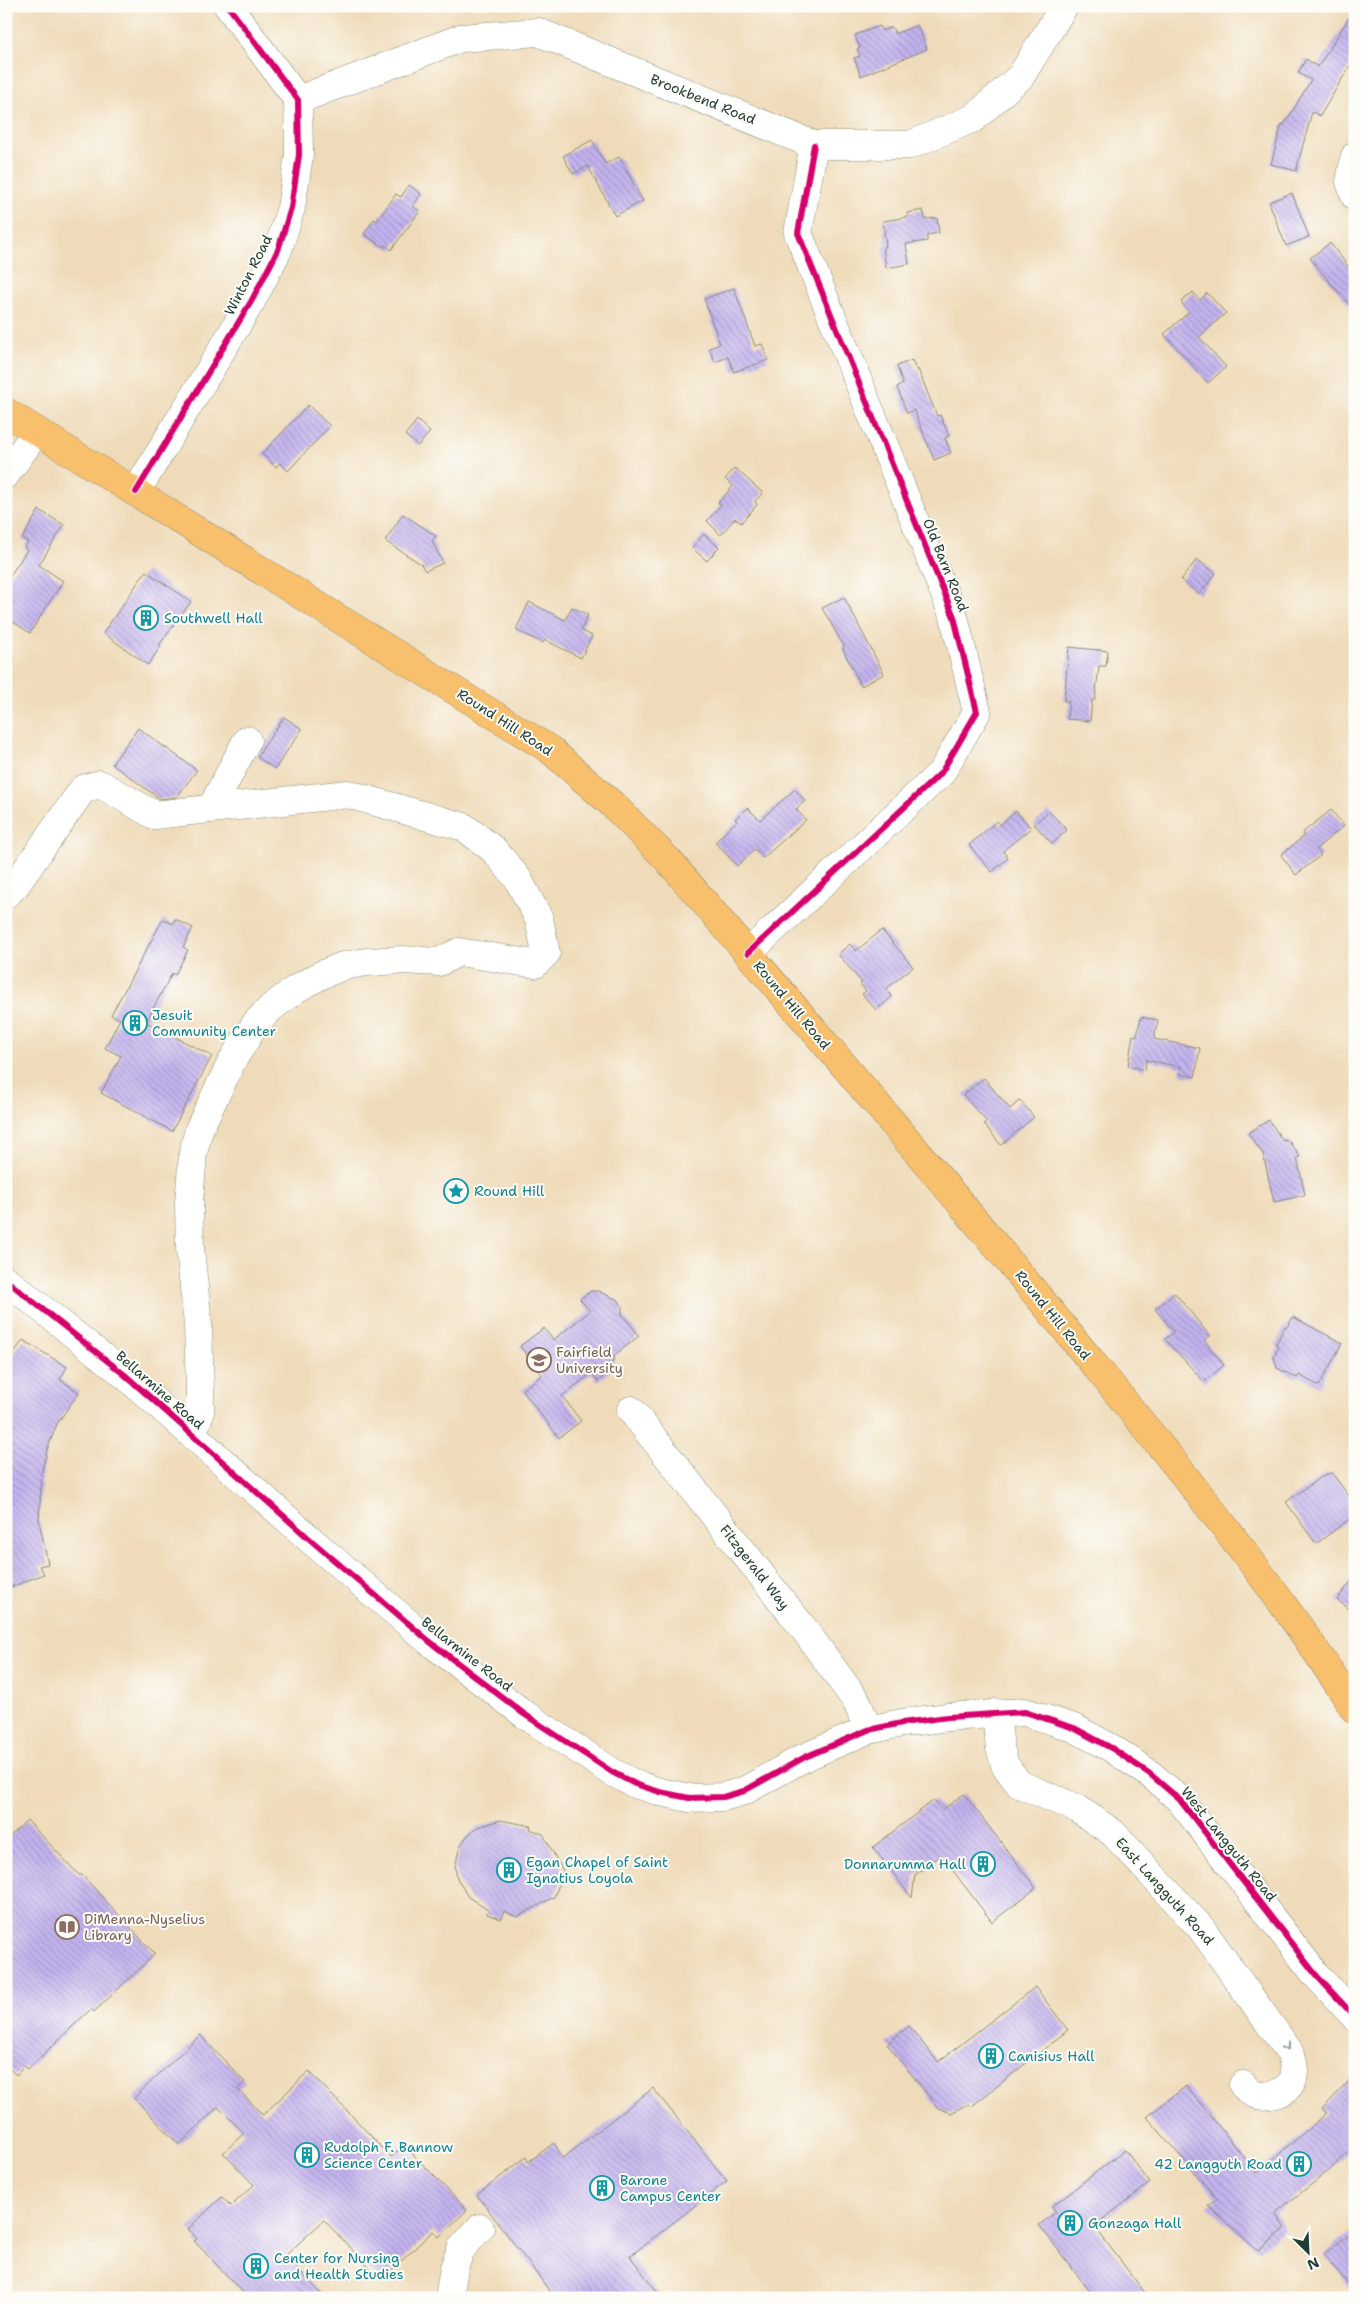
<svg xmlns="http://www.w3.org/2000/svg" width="1361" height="2304" viewBox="0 0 1361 2304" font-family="'Shantell Sans',sans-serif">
<defs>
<pattern id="building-back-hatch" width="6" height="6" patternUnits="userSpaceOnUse" patternTransform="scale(1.25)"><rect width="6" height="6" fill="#c4b3ef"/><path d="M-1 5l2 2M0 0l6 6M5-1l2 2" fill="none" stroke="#9f93c2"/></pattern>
</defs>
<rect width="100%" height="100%" fill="#fdfcf7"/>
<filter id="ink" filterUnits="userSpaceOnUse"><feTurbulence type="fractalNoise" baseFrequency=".02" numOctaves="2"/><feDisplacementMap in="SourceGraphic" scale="10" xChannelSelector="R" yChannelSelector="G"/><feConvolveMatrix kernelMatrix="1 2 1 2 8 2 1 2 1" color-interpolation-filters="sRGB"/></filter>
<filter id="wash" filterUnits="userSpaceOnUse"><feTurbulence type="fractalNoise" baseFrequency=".0096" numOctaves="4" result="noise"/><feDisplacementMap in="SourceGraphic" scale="20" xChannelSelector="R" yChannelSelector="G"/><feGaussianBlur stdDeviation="1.12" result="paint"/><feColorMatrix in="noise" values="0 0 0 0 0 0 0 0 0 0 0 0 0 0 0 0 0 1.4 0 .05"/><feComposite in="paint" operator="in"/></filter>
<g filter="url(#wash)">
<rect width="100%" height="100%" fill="#efdbb9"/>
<g id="blocks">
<!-- building -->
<g fill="url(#building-back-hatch)">
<polygon points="1355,8 1355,57 1320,116 1312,112 1296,171 1271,164 1282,124 1284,125 1311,80 1298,73 1306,59 1318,67"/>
<polygon points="917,25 927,49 861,76 854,58 860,56 857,49 860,48 855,35 880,26 882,31 892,27 895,34"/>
<polygon points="592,140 605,164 619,157 643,201 615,216 588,166 573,174 563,156"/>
<polygon points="409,185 421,194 413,206 420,211 391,250 385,245 383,247 364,234 374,219 377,221 396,194 401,197"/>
<polygon points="1292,193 1309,237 1286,246 1269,202"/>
<polygon points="923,210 925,219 937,218 939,233 927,235 927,241 906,244 909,264 886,268 883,247 886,246 883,221 908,217 907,213"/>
<polygon points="1330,243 1355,275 1355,312 1310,258"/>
<polygon points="734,288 755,346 762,344 768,360 734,372 728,357 715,362 709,348 720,344 704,299"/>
<polygon points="1193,292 1200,300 1207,293 1226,313 1199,337 1226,367 1208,383 1164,334 1189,312 1181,302"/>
<polygon points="912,360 916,370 918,369 937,416 940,415 949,436 945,438 951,453 934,460 914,410 907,413 897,387 903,384 897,366"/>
<polygon points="308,405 330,426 288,471 280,463 276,467 262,454"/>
<polygon points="417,420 430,432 418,446 405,435"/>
<polygon points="735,468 763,493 755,501 757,505 741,523 735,518 721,535 707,521 721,505 718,503 733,486 725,479"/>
<polygon points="39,510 64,525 39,565 63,581 30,633 6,617 6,582 27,550 24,548 28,542 22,539"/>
<polygon points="403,514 436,536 432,541 443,563 425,571 421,564 385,541"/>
<polygon points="704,534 719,547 707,561 692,548"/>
<polygon points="1197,559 1216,574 1199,594 1181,580"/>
<polygon points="146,571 191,602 159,645 161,646 148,665 103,633"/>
<polygon points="844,597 884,674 861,686 843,649 844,646 822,608"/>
<polygon points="529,602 565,620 572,607 588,615 581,630 592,636 581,658 545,640 543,643 516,630"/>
<polygon points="1069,647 1108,651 1106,666 1099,666 1095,700 1092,700 1090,721 1067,719 1069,701 1064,701"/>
<polygon points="284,717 302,729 275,769 257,757"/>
<polygon points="138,728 197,770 177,797 160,799 112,764"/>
<polygon points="795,789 805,801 796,809 806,820 763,858 755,849 737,866 715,842 737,821 735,819 748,808 760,820"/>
<polygon points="1331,810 1344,826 1316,849 1321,855 1296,875 1281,855 1304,836 1302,833"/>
<polygon points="1016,811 1031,828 1003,851 1008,858 992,872 969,845 997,821 1000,825"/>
<polygon points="1049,811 1067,830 1052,844 1034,824"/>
<polygon points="163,919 173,924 175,919 193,928 183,947 188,950 175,975 172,973 146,1022 212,1056 172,1131 101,1093 121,1056 105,1048 120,1019 111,1015"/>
<polygon points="882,930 913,967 886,989 892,997 876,1010 862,994 866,991 860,984 862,983 838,954 850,944 856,951"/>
<polygon points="1141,1017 1158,1020 1154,1039 1200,1048 1195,1077 1180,1074 1181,1067 1146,1060 1145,1070 1128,1066 1133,1035 1137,1036"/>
<polygon points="984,1078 1010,1109 1020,1100 1034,1117 1001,1145 984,1124 987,1122 963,1095"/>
<polygon points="1269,1120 1283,1141 1288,1140 1300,1157 1297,1158 1305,1195 1274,1202 1263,1154 1248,1133"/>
<polygon points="591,1291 598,1291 618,1300 622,1306 622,1314 639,1336 615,1355 609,1372 598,1381 592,1373 562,1396 581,1421 559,1438 522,1390 542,1375 520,1346 544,1328 553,1340 590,1311 580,1299"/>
<polygon points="1175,1293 1210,1336 1204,1340 1224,1365 1204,1382 1165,1339 1174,1332 1155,1309"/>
<polygon points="1293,1317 1342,1343 1319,1386 1299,1375 1297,1378 1277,1368 1274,1357 1278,1348 1276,1344 1285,1326 1287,1327"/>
<polygon points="23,1340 67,1367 60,1380 79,1392 57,1424 47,1450 42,1471 39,1520 48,1564 39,1566 44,1574 6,1589 6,1364"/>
<polygon points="1332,1473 1355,1504 1355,1515 1316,1544 1286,1502 1324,1475"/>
<polygon points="1355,1576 1355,1613 1337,1600"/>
<polygon points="964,1794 1036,1888 992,1922 941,1855 915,1875 912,1898 873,1847 934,1800 942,1810"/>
<polygon points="27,1820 79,1875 82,1875 155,1954 94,2012 91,2009 28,2069 25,2066 16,2075 6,2065 6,1840"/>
<polygon points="500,1820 531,1826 530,1829 543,1834 564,1873 554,1897 517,1917 504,1911 501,1919 487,1914 488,1910 468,1897 457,1878 455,1867 460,1846 467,1836 476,1828"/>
<polygon points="1035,1987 1068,2030 971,2107 969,2104 951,2113 938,2108 887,2044 909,2026 938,2062"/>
<polygon points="200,2035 245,2082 238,2089 263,2115 309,2071 391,2157 404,2145 467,2210 439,2237 433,2231 381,2280 324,2220 285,2256 325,2298 248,2298 194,2241 197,2239 188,2229 222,2197 231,2206 254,2185 223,2153 244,2133 218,2107 179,2145 134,2098"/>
<polygon points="1355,2075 1355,2145 1330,2170 1275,2213 1285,2229 1258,2251 1208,2206 1217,2199 1147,2117 1186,2086 1257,2173 1327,2113 1322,2109"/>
<polygon points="653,2088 727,2181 630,2256 662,2298 555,2298 477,2195 526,2157 528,2162 554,2143 563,2158"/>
<polygon points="1125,2150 1150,2183 1094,2226 1149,2298 1095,2298 1039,2225 1056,2212 1052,2206"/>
<polygon points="1355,2230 1355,2294 1324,2254"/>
</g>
</g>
</g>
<g filter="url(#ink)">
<use href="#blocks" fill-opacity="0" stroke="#878c76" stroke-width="1"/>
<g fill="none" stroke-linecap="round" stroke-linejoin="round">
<defs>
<g id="minor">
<polyline points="298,100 461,38 538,32 814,145 910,145 974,118 1021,76 1064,6"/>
<polyline points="1355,156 1350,182 1355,196"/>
<polyline points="6,474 37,431"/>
<polyline points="136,492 252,300 278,250 291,208 299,155 298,100 228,6"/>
<polyline points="211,809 247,740"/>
<polyline points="6,894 15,886 83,789 100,784 154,815 348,794 464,827 494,850 518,879 539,919 546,953 535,964 459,952 439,962 402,960 367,962 343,966 321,975 296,989 272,1007 256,1023 232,1061 199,1129 193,1153 189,1203 190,1249 198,1325 200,1390 200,1412 197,1422 189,1432"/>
<polyline points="748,953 941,773 977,712 954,617 798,233 814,145"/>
<polyline points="6,1280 125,1375 313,1542 429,1641 524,1714 612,1772 635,1784 660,1792 689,1798 723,1797 744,1791 805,1757 868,1730 902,1723 948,1717 1025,1712 1074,1728 1113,1749 1150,1774 1179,1799 1316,1975 1355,2017"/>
<polyline points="631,1410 804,1629 857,1702 868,1730"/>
<path d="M996,1713L1000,1748L1005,1765L1019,1784L1078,1809L1113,1833L1201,1928L1291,2054C1293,2063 1296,2072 1292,2081C1286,2094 1264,2099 1252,2093C1249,2092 1246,2088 1243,2085"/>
<polyline points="449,2298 454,2268 461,2249 480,2228"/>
</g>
<path id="major" d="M6,412L549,749L612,804L668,860C807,1022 947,1185 1083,1351C1178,1467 1274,1583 1355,1710"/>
</defs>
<!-- minor casing -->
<use href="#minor" stroke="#878c76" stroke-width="29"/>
<!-- major casing -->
<use href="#major" stroke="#878c76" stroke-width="29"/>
<!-- minor -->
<use href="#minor" stroke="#fff" stroke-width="28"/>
<!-- major -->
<use href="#major" stroke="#f8bf6c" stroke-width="28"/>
<defs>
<g id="cycleway">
<polyline points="136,492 252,300 278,250 291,208 299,155 298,100 228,6"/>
<polyline points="748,953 941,773 977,712 954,617 798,233 814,145"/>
<polyline points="6,1280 125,1375 313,1542 429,1641 524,1714 612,1772 635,1784 660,1792 689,1798 723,1797 744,1791 805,1757 868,1730 902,1723 948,1717 1025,1712 1074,1728 1113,1749 1150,1774 1179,1799 1316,1975 1355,2017"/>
</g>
</defs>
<!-- cycleway casing -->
<use href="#cycleway" stroke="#fdfcf7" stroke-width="9"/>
<!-- cycleway -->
<use href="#cycleway" stroke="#d6006c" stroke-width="6"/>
</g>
<!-- one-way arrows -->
<defs><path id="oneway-chevron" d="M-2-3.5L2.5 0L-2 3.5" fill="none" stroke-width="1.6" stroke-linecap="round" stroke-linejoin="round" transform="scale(1.25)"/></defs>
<use stroke="#8f9e9a" href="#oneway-chevron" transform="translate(1286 2047) rotate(55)"/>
</g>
<!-- icons -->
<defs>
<symbol id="building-ring" viewBox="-11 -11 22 22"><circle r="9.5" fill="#fdfcf7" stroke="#0f9aa8" stroke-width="1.5"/><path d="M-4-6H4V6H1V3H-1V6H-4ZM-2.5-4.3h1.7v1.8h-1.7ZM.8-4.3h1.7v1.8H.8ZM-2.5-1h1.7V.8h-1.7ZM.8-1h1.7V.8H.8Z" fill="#0f9aa8"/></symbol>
<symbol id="sight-ring" viewBox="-11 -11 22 22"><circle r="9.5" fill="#fdfcf7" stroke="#0f9aa8" stroke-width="1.5"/><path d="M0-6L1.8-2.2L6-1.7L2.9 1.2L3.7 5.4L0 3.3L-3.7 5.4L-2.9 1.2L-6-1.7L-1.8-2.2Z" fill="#0f9aa8"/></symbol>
<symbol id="university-ring" viewBox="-11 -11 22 22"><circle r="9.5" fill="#fdfcf7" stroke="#8d6e63" stroke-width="1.5"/><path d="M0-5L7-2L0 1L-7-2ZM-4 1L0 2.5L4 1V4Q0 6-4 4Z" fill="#8d6e63"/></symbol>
<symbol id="library-ring" viewBox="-11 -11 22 22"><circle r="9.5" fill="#fdfcf7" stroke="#8d6e63" stroke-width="1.5"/><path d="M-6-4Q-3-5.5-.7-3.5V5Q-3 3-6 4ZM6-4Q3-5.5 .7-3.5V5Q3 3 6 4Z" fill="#8d6e63"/></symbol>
</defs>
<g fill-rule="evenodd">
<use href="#building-ring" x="132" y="604" width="28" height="28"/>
<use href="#building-ring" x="121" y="1009" width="28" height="28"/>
<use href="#sight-ring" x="442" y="1177" width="28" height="28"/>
<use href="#university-ring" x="525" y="1346" width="28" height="28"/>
<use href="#building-ring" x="969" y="1850" width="28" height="28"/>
<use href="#building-ring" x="495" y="1856" width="28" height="28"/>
<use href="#library-ring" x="53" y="1913" width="28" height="28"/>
<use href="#building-ring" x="977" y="2042" width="28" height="28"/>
<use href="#building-ring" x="293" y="2141" width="28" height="28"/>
<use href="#building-ring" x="1285" y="2150" width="28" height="28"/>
<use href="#building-ring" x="588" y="2174" width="28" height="28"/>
<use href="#building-ring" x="1056" y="2209" width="28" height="28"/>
<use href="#building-ring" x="242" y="2252" width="28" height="28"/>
</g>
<g text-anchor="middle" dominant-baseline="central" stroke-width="4" stroke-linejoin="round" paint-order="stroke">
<!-- street labels -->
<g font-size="14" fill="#1f3d34" stroke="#fdfcf7">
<text transform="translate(703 99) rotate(22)">Brookbend Road</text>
<text transform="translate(248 275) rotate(-63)">Winton Road</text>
<text transform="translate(946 565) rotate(68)">Old Barn Road</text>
<text transform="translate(505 722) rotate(33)">Round Hill Road</text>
<text transform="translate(792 1005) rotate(50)">Round Hill Road</text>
<text transform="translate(1053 1315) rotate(51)">Round Hill Road</text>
<text transform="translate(160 1390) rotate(41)">Bellarmine Road</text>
<text transform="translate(755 1567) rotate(52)">Fitzgerald Way</text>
<text transform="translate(467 1654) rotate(38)">Bellarmine Road</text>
<text transform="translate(1229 1844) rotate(51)">West Langguth Road</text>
<text transform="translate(1165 1891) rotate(48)">East Langguth Road</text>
</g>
<!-- culture labels -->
<g font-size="14" fill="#0d838f" stroke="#fdfcf7" text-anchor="start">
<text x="164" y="618">Southwell Hall</text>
<text x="152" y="1015">Jesuit<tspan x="152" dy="16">Community Center</tspan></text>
<text x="474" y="1191">Round Hill</text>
<text x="526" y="1862">Egan Chapel of Saint<tspan x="526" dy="16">Ignatius Loyola</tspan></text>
<text x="966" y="1864" text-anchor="end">Donnarumma Hall</text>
<text x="1008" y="2056">Canisius Hall</text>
<text x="324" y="2147">Rudolph F. Bannow<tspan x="324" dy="16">Science Center</tspan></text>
<text x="1282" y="2164" text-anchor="end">42 Langguth Road</text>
<text x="620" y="2180">Barone<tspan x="620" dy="16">Campus Center</tspan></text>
<text x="1088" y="2223">Gonzaga Hall</text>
<text x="274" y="2258">Center for Nursing<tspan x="274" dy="16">and Health Studies</tspan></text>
</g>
<!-- education labels -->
<g font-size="14" fill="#785e54" stroke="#fdfcf7" text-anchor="start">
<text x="556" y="1352">Fairfield<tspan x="556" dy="16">University</tspan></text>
<text x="84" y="1919">DiMenna-Nyselius<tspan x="84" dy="16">Library</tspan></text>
</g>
</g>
<!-- margin -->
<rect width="1361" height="2304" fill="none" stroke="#fdfcf7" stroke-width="25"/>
<!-- north arrow -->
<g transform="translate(1308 2252) rotate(156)" stroke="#fdfcf7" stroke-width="4" paint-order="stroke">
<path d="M0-4L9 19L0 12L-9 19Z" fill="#1f3d34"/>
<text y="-8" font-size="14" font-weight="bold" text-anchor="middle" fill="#1f3d34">N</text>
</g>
</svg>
